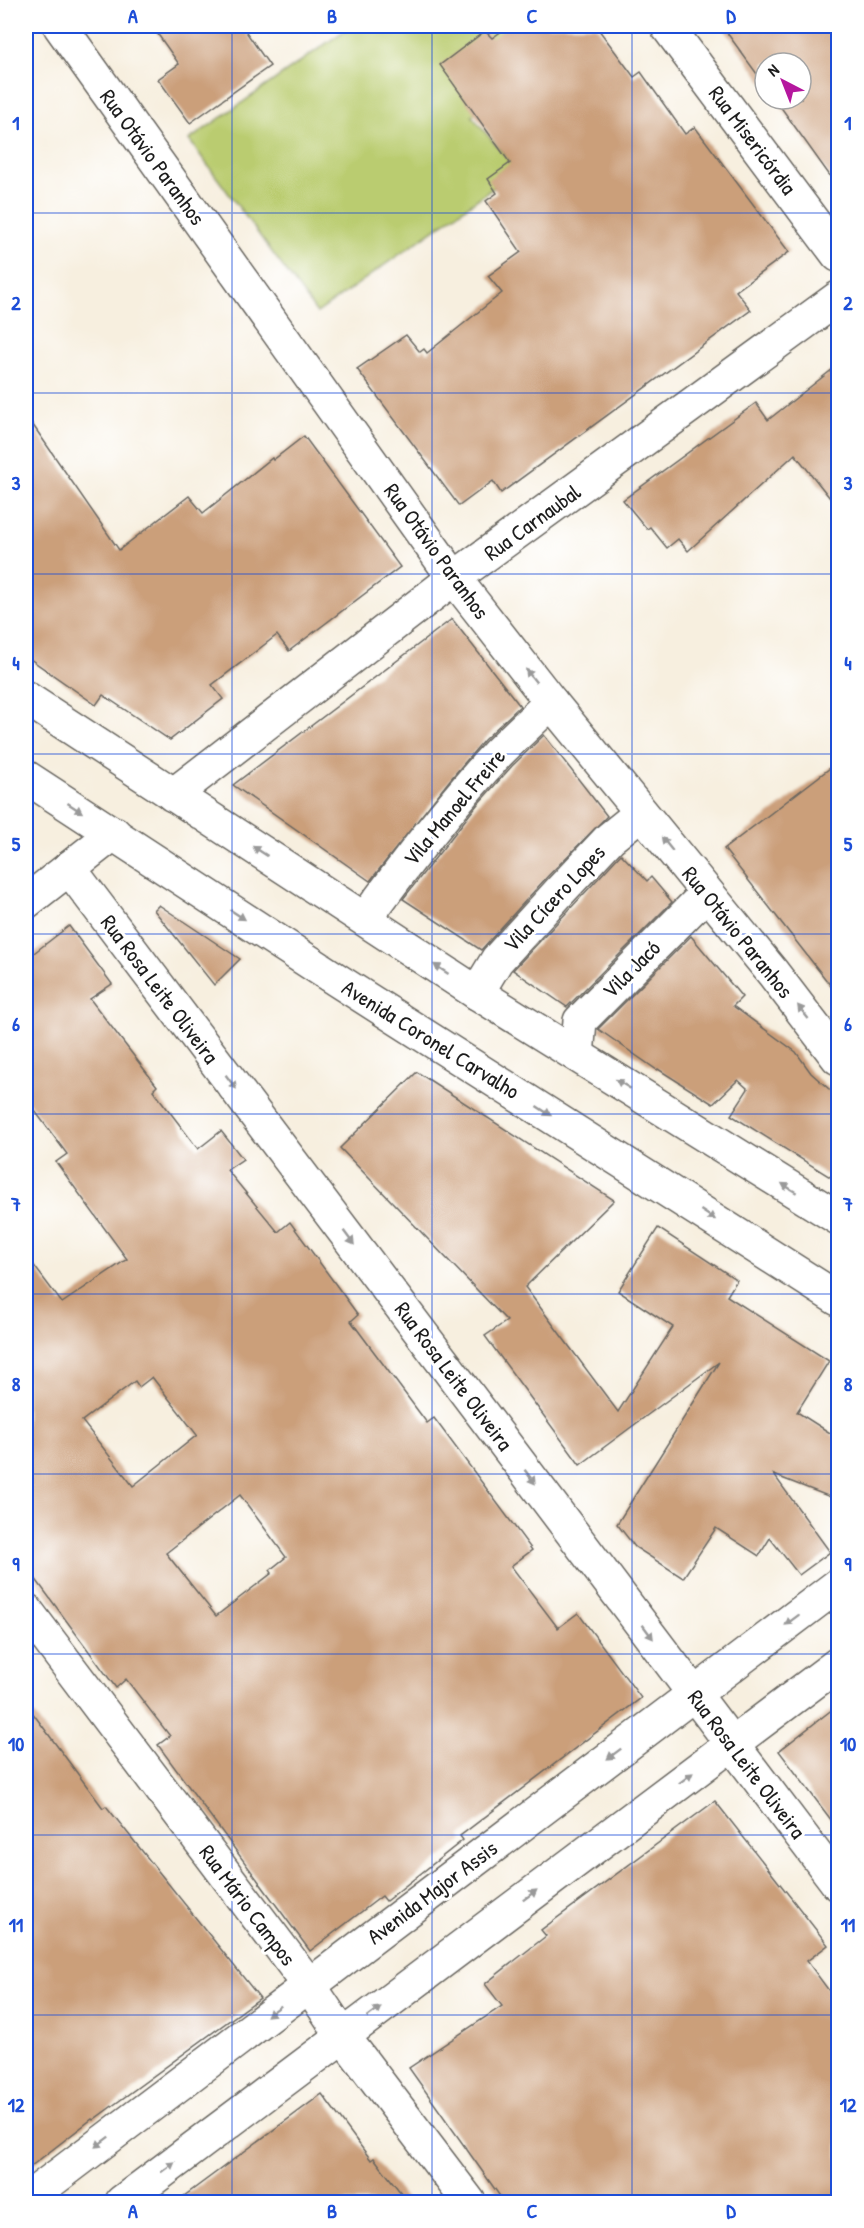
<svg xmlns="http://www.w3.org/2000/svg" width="864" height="2228" viewBox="0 0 864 2228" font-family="'Patrick Hand',sans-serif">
<rect width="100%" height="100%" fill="#fff"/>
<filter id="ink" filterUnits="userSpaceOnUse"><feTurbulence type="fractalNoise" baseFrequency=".0167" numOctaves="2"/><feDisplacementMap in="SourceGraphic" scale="12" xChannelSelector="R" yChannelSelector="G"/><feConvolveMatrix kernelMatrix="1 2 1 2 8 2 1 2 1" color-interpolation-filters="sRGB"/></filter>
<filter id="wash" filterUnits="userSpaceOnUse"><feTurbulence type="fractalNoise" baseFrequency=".008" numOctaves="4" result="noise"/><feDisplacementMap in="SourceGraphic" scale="24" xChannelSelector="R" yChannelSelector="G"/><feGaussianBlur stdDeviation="1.35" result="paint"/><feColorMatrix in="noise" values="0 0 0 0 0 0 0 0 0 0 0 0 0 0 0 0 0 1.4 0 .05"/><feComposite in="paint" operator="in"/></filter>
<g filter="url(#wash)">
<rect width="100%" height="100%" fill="#f7efdf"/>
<!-- green -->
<polygon fill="#bacc6f" stroke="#6b7446" stroke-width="1.5" points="351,26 515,26 509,50 528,74 472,116 517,171 317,313 189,140"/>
<g id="blocks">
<!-- building -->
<g fill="#cb9f7a" fill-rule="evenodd">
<polygon points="152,26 242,26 270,66 190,123 158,79 179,64"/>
<polygon points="509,26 596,26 634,77 641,72 685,134 695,127 789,252 736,291 751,310 501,493 493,481 459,506 357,369 406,335 420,352 424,349 427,353 502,293 488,276 521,252 486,201 497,193 488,179 510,163 440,65 485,31 492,38"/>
<polygon points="722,26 838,26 838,187 775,99 801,99 801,63 765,63 765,85"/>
<polygon points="838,365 838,508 795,454 688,551 678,539 667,548 650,527 647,529 623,500 756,403 768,420"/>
<polygon points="26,415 119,550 189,496 203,513 272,458 273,460 304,436 400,567 289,651 277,635 212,685 223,699 170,740 103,695 96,705 26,656"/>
<polygon points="452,619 520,706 484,740 449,781 370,881 233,785"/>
<polygon points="544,735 607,816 547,877 481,950 403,899 477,805 512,766"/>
<polygon points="838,762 838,995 724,849"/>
<polygon points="621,854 647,881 651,877 672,902 567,1007 513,970"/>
<polygon points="159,905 240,959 214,985 154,910"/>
<path d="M69,926L112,984L90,999L157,1086L153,1090L198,1149L221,1131L243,1159L227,1170L278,1232L290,1222L358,1315L351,1321L427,1423L434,1418L532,1550L511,1566L558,1628L578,1613L641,1698L460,1836L463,1840L386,1901L382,1896L310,1951L158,1745L170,1736L126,1679L116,1688L26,1566V1255L62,1303L127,1259L56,1162L67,1154L26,1099V959ZM152,1377L197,1435L133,1486L82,1421L135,1381L139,1387ZM240,1495L286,1557L270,1570L272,1573L216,1616L166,1553Z"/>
<polygon points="691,936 742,997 733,1006 796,1052 811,1073 838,1097 838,1182 731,1115 748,1089 738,1080 713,1104 658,1069 657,1070 598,1029"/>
<polygon points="417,1072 614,1200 525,1287 618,1412 673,1327 618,1291 658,1228 737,1280 727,1296 829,1361 797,1412 838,1438 838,1500 774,1475 830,1552 799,1575 770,1538 759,1556 716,1528 683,1578 635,1547 617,1524 719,1362 580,1465 485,1336 507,1321 340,1148"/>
<polygon points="26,1704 103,1808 106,1806 260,1998 93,2120 92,2119 26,2170"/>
<polygon points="838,1705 838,1829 779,1751"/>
<polygon points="715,1801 828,1945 807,1961 838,2003 838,2202 504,2202 409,2068 502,2006 485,1984 546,1936 541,1930"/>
<polygon points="322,2094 371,2160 374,2158 408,2202 176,2202"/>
</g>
</g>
</g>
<g filter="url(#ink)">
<use href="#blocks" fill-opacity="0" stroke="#696660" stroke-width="1.5"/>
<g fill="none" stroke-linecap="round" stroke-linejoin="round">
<defs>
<g id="minor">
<polyline points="60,26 454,578 551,702 773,973 838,1058"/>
<polyline points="667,26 838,255"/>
<polyline points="173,795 454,578 838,298"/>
<polyline points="69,868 838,1884"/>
<polyline points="26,902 114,833"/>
<path d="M365,919C407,862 450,805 498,753C515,736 534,719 551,702"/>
<polyline points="477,993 497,960 561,890 610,838 641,813"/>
<polyline points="577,1055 580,1021 707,893"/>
<polyline points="26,1610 309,1985 343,2036 469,2202"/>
<polyline points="26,2200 838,1585"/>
<polyline points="122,2202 838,1664"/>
</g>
<g id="major">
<polyline points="26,698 477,993 838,1218"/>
<polyline points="26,777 337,980 838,1299"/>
</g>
</defs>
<!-- minor casing -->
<use href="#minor" stroke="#696660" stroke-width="36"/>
<!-- major casing -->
<use href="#major" stroke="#696660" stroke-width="36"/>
<!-- minor -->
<use href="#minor" stroke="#fff" stroke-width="33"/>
<!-- major -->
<use href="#major" stroke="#fff" stroke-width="33"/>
</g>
<!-- one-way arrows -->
<defs><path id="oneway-solid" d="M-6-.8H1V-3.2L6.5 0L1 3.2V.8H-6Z" transform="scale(1.5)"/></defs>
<g fill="#999">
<use href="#oneway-solid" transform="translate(531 676) rotate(-128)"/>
<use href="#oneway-solid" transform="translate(75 808) rotate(33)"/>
<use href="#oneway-solid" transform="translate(667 844) rotate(-129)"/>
<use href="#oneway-solid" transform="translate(260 851) rotate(-147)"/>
<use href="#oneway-solid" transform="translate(238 915) rotate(33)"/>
<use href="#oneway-solid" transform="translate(441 969) rotate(-147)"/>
<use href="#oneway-solid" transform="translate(803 1012) rotate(-128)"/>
<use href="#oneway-solid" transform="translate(231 1082) rotate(53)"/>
<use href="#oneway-solid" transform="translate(623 1084) rotate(-148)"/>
<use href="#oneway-solid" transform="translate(544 1111) rotate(33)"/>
<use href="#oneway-solid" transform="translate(789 1188) rotate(-148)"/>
<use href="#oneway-solid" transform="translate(708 1215) rotate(33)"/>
<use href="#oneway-solid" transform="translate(349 1238) rotate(53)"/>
<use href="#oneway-solid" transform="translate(530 1477) rotate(53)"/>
<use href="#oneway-solid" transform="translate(792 1620) rotate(143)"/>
<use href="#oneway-solid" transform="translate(648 1632) rotate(53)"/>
<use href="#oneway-solid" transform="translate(614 1754) rotate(143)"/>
<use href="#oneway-solid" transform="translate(686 1778) rotate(-37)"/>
<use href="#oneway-solid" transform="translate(530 1895) rotate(-37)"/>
<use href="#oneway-solid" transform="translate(274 2011) rotate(143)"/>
<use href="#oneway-solid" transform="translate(374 2012) rotate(-37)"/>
<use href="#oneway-solid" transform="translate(102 2142) rotate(143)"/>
<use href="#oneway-solid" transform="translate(168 2167) rotate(-37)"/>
</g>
</g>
<!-- grid -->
<path fill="none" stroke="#1d4ed8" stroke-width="1.5" stroke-opacity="0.55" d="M232,26V2202M432,26V2202M632,26V2202M26,213H838M26,393H838M26,574H838M26,754H838M26,934H838M26,1114H838M26,1294H838M26,1474H838M26,1654H838M26,1835H838M26,2015H838"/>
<g text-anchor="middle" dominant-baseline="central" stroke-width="6" stroke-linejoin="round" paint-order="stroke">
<!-- street labels -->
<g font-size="22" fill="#1c1c1c" stroke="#fff">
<text transform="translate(753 140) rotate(53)">Rua Misericórdia</text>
<text transform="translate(153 157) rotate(54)">Rua Otávio Paranhos</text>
<text transform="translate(532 522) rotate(-36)">Rua Carnaubal</text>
<text transform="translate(437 551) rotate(54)">Rua Otávio Paranhos</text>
<text transform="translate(454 807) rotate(-50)">Vila Manoel Freire</text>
<text transform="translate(554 898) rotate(-47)">Vila Cícero Lopes</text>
<text transform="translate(738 932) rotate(51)">Rua Otávio Paranhos</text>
<text transform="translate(631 969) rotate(-45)">Vila Jacó</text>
<text transform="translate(160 989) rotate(53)">Rua Rosa Leite Oliveira</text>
<text transform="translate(431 1039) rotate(32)">Avenida Coronel Carvalho</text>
<text transform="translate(454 1376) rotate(53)">Rua Rosa Leite Oliveira</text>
<text transform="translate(747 1764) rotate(53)">Rua Rosa Leite Oliveira</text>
<text transform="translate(432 1892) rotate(-37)">Avenida Major Assis</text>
<text transform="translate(248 1905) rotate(53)">Rua Mário Campos</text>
</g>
</g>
<!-- margin -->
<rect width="864" height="2228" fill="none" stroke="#fff" stroke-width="66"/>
<!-- north arrow -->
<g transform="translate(783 81) rotate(318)"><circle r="28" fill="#ffffff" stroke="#a4a4a4" stroke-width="1.5"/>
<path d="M0-4.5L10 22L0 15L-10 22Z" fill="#b5179e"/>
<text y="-9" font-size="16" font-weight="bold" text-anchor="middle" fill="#1c1c1c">N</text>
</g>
<rect x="33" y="33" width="798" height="2162" fill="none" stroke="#1d4ed8" stroke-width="2"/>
<g font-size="20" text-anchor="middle" font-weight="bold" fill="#1d4ed8">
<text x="133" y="23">A</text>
<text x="332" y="23">B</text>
<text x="532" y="23">C</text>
<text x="731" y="23">D</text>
<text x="16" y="130">1</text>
<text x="848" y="130">1</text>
<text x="16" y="310">2</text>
<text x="848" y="310">2</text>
<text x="16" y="490">3</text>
<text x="848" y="490">3</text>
<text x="16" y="670">4</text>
<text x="848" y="670">4</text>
<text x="16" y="851">5</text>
<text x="848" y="851">5</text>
<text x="16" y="1031">6</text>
<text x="848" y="1031">6</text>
<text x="16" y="1211">7</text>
<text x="848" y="1211">7</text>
<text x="16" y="1391">8</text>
<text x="848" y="1391">8</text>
<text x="16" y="1571">9</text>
<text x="848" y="1571">9</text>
<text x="16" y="1751">10</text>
<text x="848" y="1751">10</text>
<text x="16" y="1932">11</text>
<text x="848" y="1932">11</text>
<text x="16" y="2112">12</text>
<text x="848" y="2112">12</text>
<text x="133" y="2218">A</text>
<text x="332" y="2218">B</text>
<text x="532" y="2218">C</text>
<text x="731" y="2218">D</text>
</g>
</svg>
